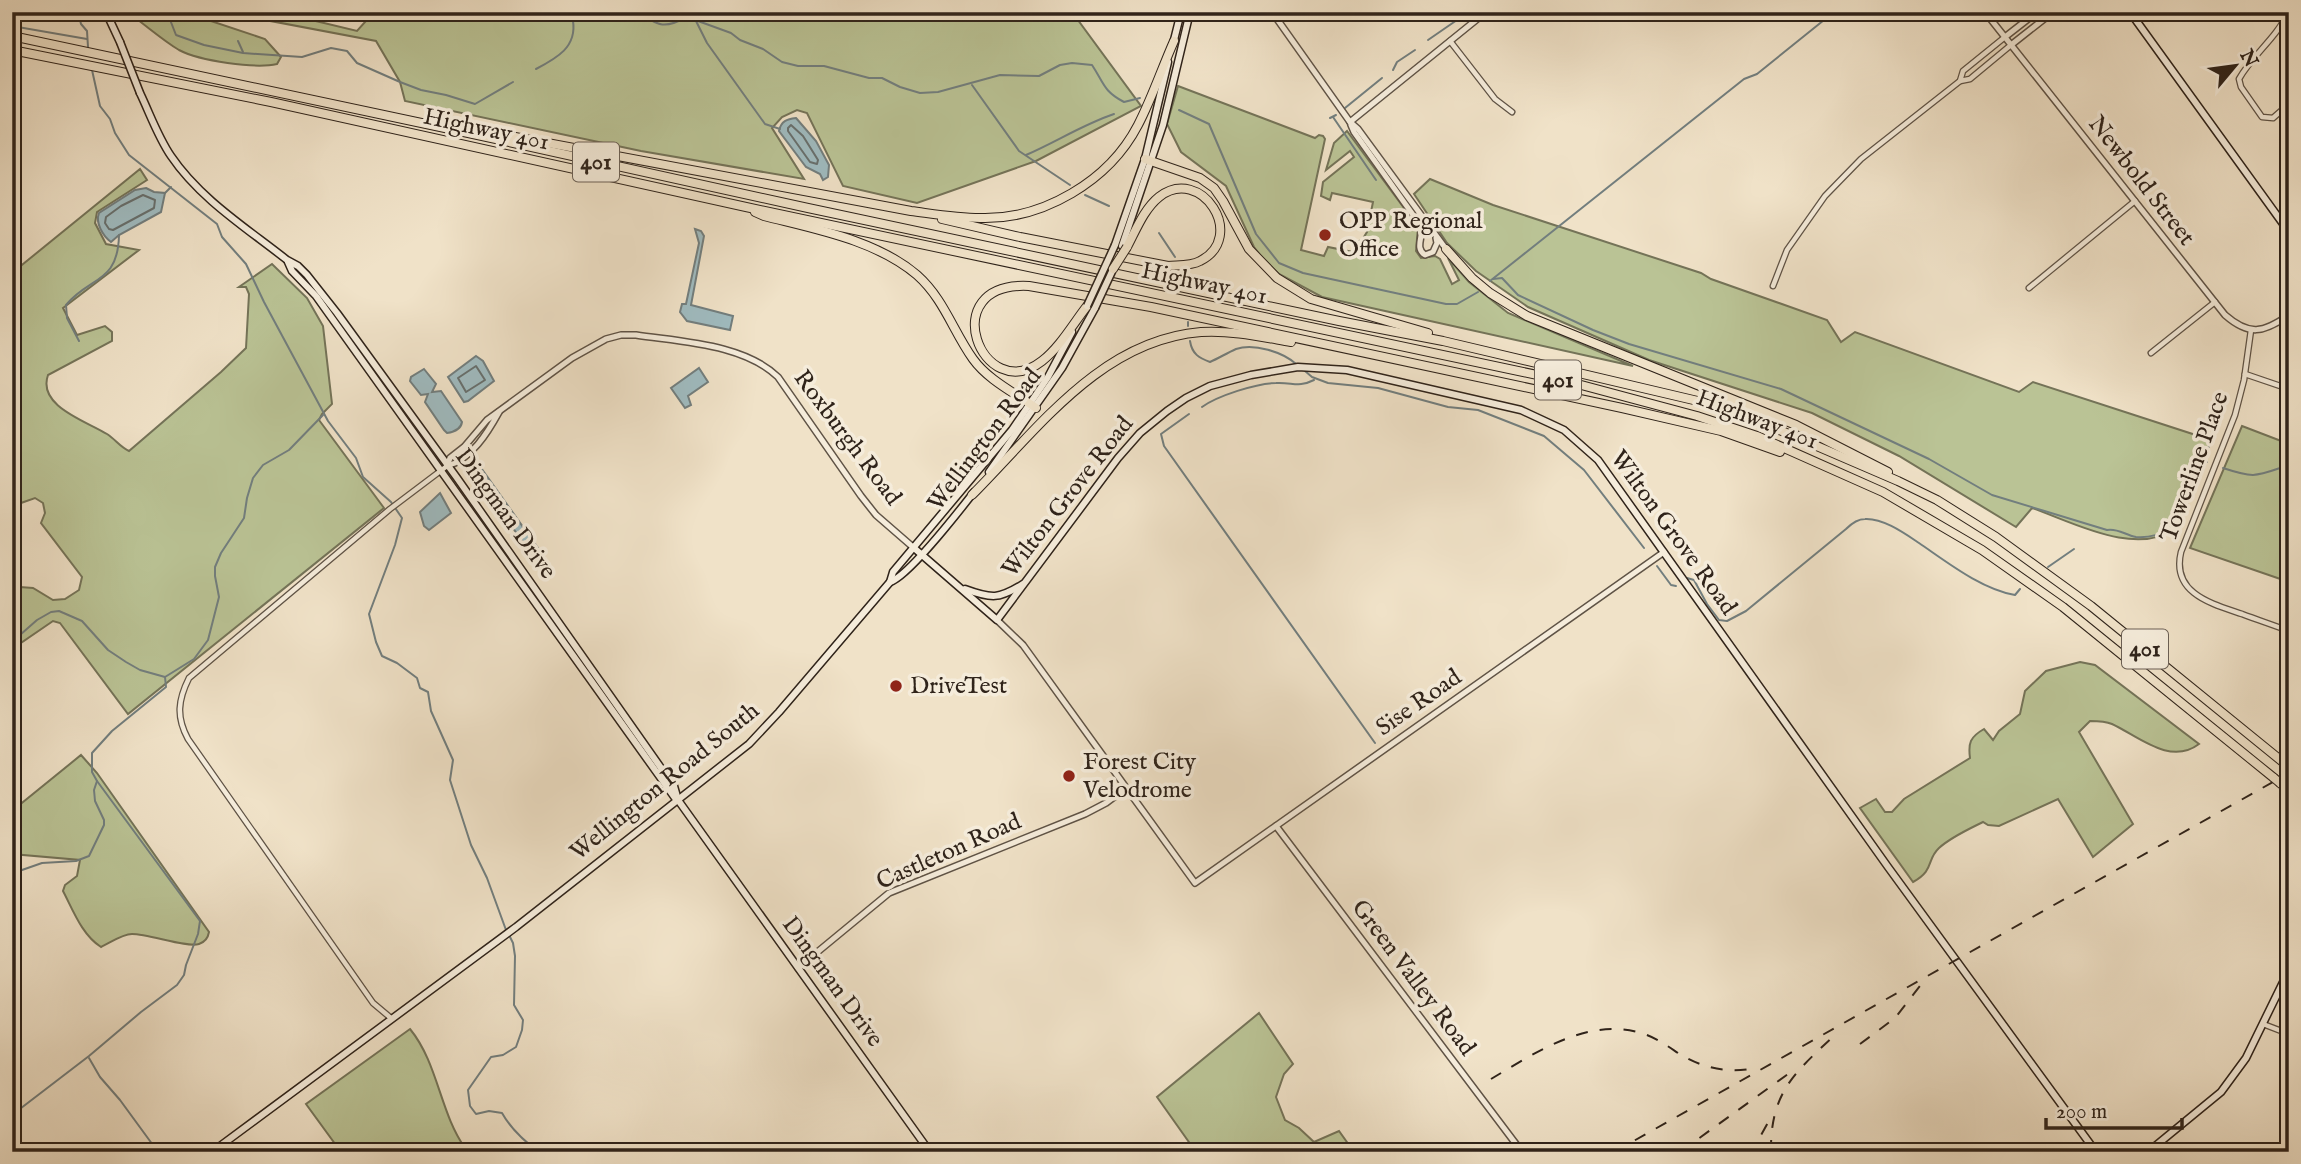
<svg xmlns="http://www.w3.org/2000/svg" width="2301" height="1164" viewBox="0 0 2301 1164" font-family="'IM FELL English',serif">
<rect width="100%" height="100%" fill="#f0e2c8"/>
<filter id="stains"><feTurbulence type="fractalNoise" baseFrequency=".00286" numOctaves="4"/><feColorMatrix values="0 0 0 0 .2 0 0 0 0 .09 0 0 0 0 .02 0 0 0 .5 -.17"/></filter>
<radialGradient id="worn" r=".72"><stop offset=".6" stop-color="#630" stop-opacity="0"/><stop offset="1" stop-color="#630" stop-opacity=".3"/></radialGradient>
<!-- green -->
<g fill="#bac395" stroke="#747358" stroke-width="2">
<path d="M131,12H178L199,17L265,39L281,57L277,64C255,69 200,61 179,50C164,41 149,28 134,17Z"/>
<polygon points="223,12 291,12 295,16 357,31 374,12 1072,12 1141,106 1036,161 917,203 843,186 807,113 797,110 782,117 772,128 804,179 641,151 405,101 400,82 376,41"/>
<polygon points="1178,86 1315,138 1319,135 1323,136 1325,139 1301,250 1324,256 1328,247 1353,252 1356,242 1362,240 1367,232 1373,202 1332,193 1330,200 1321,196 1323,182 1354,157 1350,151 1326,170 1334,143 1347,131 1418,227 1416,251 1421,258 1435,256 1440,259 1452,284 1459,280 1448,258 1469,282 1508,313 1633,366 1322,297 1279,274 1266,263 1254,247 1226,186 1181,152 1167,124"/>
<path d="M140,169L147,180L97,212L95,223L106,244L139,250L63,308L77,335L105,326L112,332V341L48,375C37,406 86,421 107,434C115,439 120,447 129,451L221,372L246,348L249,294L246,287H239L272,264L307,298L323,326L332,404L322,414L319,420L384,508L128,714L60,623L53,621L12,649V591L20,587L33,588L53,600L65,599L79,590L82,577L41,523L45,513L43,503L35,498L21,503L12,509V273Z"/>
<path d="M1430,179L1493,205L1701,273L1711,279L1827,320L1841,342L1855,332L2019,392L2033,382L2211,440L2178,528C2135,557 2075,523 2032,508L2016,527L1899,456L1812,413L1649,360L1528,307L1476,271L1447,243L1414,194Z"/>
<polygon points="2242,426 2289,444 2289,582 2190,548"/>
<path d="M2080,662L2095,665L2199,744C2170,766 2138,736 2112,724C2105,721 2097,721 2090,721L2079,732L2133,824L2093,857L2058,799L1999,826L1988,825L1983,822C1969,829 1951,837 1939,848C1926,860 1935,870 1913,882L1860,808L1876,799L1885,812H1892L1904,799L1970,758C1968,743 1970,737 1984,729L1993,740L1999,731L2020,714L2025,691L2046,671Z"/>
<path d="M81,755L97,773L209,932C208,938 205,942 199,944C187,948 149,934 132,934C122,934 110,943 101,947C82,935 73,910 63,891L65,885L77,876L80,860L12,854V811Z"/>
<polygon points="1259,1013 1293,1064 1284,1074 1276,1097 1285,1120 1299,1128 1314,1142 1339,1131 1354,1152 1196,1152 1157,1097"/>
<path d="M410,1029C438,1063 440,1113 465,1148C478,1152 493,1147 505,1152H341L306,1104Z"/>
</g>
<!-- water -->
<g fill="#9fbbc0" stroke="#727e7e" stroke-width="2">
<path d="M796,118L816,141L829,165L828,177L823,180L820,174L806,167L779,131C781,121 787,119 796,118Z"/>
<path d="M146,188L154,192L165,193L161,212L119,235L111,242C103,236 95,223 99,213L135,190Z"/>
<polygon points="695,229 701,231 704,236 691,305 733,316 730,330 687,321 680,312 682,304 686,304 699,243"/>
<polygon points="476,356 483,361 494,381 468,401 464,402 448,377"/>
<polygon points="699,368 708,382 688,396 691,405 685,408 671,388"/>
<path d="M424,369L436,384L432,392L441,391L462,422C461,429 454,432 447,433L444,430L425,402L428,394L421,395L410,381L411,377Z"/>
<polygon points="479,465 545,558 543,565 539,565 475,474 474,469"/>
<polygon points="440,493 451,513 429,530 424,526 420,512"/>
</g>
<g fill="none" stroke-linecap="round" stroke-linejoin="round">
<!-- shore -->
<g stroke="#676f6d" stroke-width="2">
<polygon points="791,125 803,136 818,160 817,164 810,162 788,131 788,128"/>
<polygon points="143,195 155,200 154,208 113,230 109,229 105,223 106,217 121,206"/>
<polygon points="476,366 485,380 466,392 458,378"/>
</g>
<!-- stream -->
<g stroke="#727e7e" stroke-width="2">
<polyline points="78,12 81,24 87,31 88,47"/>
<polyline points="167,12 176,35 204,45 243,53 302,57 331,48 347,51 357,63 400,82 421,90 446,95 475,104 513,82"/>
<path d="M637,12C658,25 663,30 687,17L731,33L740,40L763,49L782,62L798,66H824L869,78H882L900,87L920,93L938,92L1000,75L1039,76L1060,65L1072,63L1092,65C1104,83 1103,91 1124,102L1140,98"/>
<polyline points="696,21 707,43 765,124 780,129"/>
<polyline points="12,26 87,39"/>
<polyline points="1428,40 1457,20"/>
<polyline points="238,41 243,52"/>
<path d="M536,69C557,58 577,47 573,21L578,12"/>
<polyline points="92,70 100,106 110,119 115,133 129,155 217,224 222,237 246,264 264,302 328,421 356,458 363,477 391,502 402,518 395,545 369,614 376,642 382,656 397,663 417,678 420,688 428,692 431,711 453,760 450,780 471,845 487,878 506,930"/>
<polyline points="1393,70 1397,62 1415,50"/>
<polyline points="972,85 1019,151 1070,185"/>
<polyline points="1345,108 1382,78"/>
<polyline points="1179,110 1209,124 1256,234 1279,263 1303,273 1446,304 1457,304 1478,292"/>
<polyline points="1333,117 1376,180"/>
<polyline points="1330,118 1336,115"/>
<path d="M1026,155C1056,142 1084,124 1114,114"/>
<polyline points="165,193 171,187"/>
<polyline points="1085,195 1109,206"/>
<polyline points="1159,233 1175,257"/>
<path d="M1493,279L1502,278L1518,295L1593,330L1629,344L1781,389L1929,459L1992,495L2107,530C2118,528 2125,535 2136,537C2148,538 2166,534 2175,526L2201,461L2207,462"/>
<polyline points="1490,281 1744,79 1757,74 1834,12"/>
<polyline points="1188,322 1188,326"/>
<path d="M79,341L67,318L66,305C90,276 118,284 119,235"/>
<path d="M1190,341C1192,354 1199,358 1210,362C1219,358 1227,353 1236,349C1254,343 1283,352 1296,364"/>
<polyline points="1305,371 1312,377 1328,383 1378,388 1448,407 1478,410 1544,436 1584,470 1644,548"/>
<path d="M1202,407C1217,396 1257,383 1276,383C1293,382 1298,388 1314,380"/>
<polyline points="1189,414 1161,434 1164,446 1375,743"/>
<polyline points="2203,462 2215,430"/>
<path d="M2223,468C2256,479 2256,476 2289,465"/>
<polyline points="1657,566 1671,585 1676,586"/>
<polyline points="2048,567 2074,549"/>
<path d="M1687,578L1694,580L1707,604L1719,620L1727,621L1746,611L1846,529C1851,524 1857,519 1865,519C1883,518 1904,533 1919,543C1947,562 1981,589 2015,595L2020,589"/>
<polyline points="12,642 37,620 51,612 59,611 82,621 108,650 126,662 140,670 165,677 194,659 208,640 219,597 215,576 215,567 221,553 244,518 247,498 253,478 263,465 289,450 323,415"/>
<polyline points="12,877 22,870 42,863 76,861 89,856 104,825 104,820 95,801 94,790 97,781 92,772 92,753 112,731 166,687 165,677"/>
<path d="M509,935L513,943L515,956L514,1005L523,1020L522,1030L516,1047L503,1055L491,1057L468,1090L470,1106L476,1114L489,1111L502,1113C511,1129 524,1141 539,1152"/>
<polyline points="89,1058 100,1077 120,1100 158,1152"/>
<polyline points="12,1115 89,1056 141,1012 177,985 184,975 186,965 198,934 200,921 97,781"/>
</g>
<defs>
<g id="minor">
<path d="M2288,12C2277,38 2252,55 2239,79L2241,87L2262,117L2273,118L2289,104"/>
<polyline points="1450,41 1495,99 1512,112"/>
<polyline points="1960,81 1963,71 2005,37"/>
<polyline points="1773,286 1787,250 1825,196 1861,159 1960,81 1970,79 2011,45"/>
<polyline points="2029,288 2135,201"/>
<path d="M2251,330L2244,380L2235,415L2181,552C2171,594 2213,604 2242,614C2258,620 2273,625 2289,631"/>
<polyline points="2151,353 2215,302"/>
<polyline points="2245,374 2289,389"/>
<path d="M392,1019L373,1003L188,739C176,717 178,700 189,678L390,509L447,466"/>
<polyline points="2263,1024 2289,1034"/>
</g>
<g id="tertiary">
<polyline points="1272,12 1350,122 1358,129 1446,249"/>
<path d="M1985,12L2225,315C2249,336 2263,333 2289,315"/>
<polyline points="2005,37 2037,12"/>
<polyline points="2011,45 2053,12"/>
<polyline points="1350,122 1486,12"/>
<path d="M1351,125L1354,132L1421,226C1424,236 1414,248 1425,255L1433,252L1437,243L1436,238"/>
<path d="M447,466L450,458L464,447L487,420L572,358L606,339L621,335H636C682,342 744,344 778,377L861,496L876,515L914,548"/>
<path d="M447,466C471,460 488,432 499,412"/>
<polyline points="997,620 1023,645 1195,883 1664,552"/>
<polyline points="1276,826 1522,1152"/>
<polyline points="798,968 889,893 1085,814 1106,803 1126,788"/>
</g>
<g id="secondary">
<polyline points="106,12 120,42"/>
<polyline points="2130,12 2289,232"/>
<polyline points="1173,44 1181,12"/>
<path d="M140,93C150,114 158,137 171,156C200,199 248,229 287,260L298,266L307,275L337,313L457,478L661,768L674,786L678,800L930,1152"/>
<polyline points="1115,245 1145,159 1168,62"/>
<polyline points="1122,246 1163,125 1190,12"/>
<polyline points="288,262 292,271 316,296 675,798"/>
<polyline points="989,472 1062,368 1095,308"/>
<polyline points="914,548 997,620 1118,458 1140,433 1167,411 1186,398 1210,386 1251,375 1298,367 1347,370 1521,410 1564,430 1598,460 1888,867 2096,1152"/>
<path d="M890,582C909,576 959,511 974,492"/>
<path d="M965,589C992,599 999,599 1023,584"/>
<polyline points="212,1152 516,927 749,744 779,712 890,582 893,572 1012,430 1048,377 1072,332"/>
<polyline points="2148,1152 2221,1092 2246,1058 2289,970"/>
</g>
<g id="motorway">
<polyline points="12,36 459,131 808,208 1339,321 1443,341 1702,402 1761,422 1898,481 1937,500 1996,537 2091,606 2289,767"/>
<polyline points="12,50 271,102 746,207 1570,382 1697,416 1757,436 1883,492 1982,550 2063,607 2274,778"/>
<path d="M467,130L473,129L911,211C934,214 957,218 980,218C1043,220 1109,181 1138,125C1152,98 1162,68 1174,41"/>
<polyline points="1145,159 1200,178 1214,188 1223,201 1249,249 1277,278 1311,299 1428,333"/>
<path d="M755,212L764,216C815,229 876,240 917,275C944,299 953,331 973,359C988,380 1015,393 1036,408"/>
<path d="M942,219L1020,237L1168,266C1179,265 1191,266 1200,261C1248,237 1201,164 1159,197C1144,209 1136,230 1127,247"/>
<polyline points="1446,249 1472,278 1490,293 1527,316 1796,425 1888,472"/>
<path d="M1087,306C1073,324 1060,347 1042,361C982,408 933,281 1029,286L1151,307L1622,408L1721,431L1780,452"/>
<path d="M972,495C1038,429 1101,340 1201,332C1231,330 1262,337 1291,342"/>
<polyline points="2280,783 2289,790"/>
</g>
</defs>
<!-- minor casing -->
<use href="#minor" stroke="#5f5346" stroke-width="7"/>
<!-- tertiary casing -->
<use href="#tertiary" stroke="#5f5346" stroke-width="8"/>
<!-- secondary casing -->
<use href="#secondary" stroke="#2f231a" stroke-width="9"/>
<!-- motorway casing -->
<use href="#motorway" stroke="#2f231a" stroke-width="10"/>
<!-- minor -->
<use href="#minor" stroke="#f5ecdb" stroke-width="4.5"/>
<!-- tertiary -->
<use href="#tertiary" stroke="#f5ecdb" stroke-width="5"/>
<!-- secondary -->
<use href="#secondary" stroke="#f5ecdb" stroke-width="6"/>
<!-- motorway -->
<use href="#motorway" stroke="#f0e2c8" stroke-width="8"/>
<!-- rail -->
<g stroke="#2f231a" stroke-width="2" stroke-dasharray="12 12" stroke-linecap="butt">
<polyline points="1860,1044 1895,1018 1923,982"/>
<path d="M1491,1079C1535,1053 1587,1017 1641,1033C1655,1037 1666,1045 1678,1053C1702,1068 1728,1074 1755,1068"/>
<polyline points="1614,1152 2289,773"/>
<polyline points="1680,1152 1788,1074"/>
<polyline points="1745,1152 1760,1137 1770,1119"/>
<path d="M1771,1152C1770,1090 1797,1071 1838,1032"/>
</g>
<defs>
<g id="secondary-bridge">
<polyline points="120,42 140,93"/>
<polyline points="1087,306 1115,245"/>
<polyline points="1095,308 1115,265"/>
</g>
<g id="motorway-bridge">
<polyline points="1113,269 1127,247"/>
<polyline points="2274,778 2280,783"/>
</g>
</defs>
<!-- secondary-bridge casing -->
<use href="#secondary-bridge" stroke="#2f231a" stroke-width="9" stroke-linecap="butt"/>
<!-- motorway-bridge casing -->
<use href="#motorway-bridge" stroke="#2f231a" stroke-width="10" stroke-linecap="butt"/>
<!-- secondary-bridge -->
<use href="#secondary-bridge" stroke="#f5ecdb" stroke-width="6"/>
<!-- motorway-bridge -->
<use href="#motorway-bridge" stroke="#f0e2c8" stroke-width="8"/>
</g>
<!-- markers -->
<g fill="#8f2418" stroke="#f5ecdb" stroke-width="2.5">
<circle cx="1325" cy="235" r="7"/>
<circle cx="896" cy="686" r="7"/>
<circle cx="1069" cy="776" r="7"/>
</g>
<g text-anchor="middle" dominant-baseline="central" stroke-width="7" stroke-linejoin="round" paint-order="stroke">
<!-- shield labels -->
<g fill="#f5ecdb" stroke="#6a5f54" stroke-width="2">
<rect x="573" y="142.5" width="46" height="39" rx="5"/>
<rect x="1535" y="360.5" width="46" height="39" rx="5"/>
<rect x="2122" y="629.5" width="46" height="39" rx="5"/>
</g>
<g font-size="23" font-weight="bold" fill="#2f231a">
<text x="596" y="162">401</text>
<text x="1558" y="380">401</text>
<text x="2145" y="649">401</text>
</g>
<!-- street labels -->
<g font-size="24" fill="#2f231a" stroke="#f5ecdb">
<text transform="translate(486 130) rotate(12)">Highway 401</text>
<text transform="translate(2141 181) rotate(52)">Newbold Street</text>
<text transform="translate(1204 284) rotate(12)">Highway 401</text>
<text transform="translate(1757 420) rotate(21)">Highway 401</text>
<text transform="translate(847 438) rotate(53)">Roxburgh Road</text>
<text transform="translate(985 440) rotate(-53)">Wellington Road</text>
<text transform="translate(2195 467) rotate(-70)">Towerline Place</text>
<text transform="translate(1068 497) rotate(-52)">Wilton Grove Road</text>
<text transform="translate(505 514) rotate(54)">Dingman Drive</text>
<text transform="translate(1673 533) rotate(54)">Wilton Grove Road</text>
<text transform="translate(1419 703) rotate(-35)">Sise Road</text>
<text transform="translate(665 782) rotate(-39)">Wellington Road South</text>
<text transform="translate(949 852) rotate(-24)">Castleton Road</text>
<text transform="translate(1413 978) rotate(53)">Green Valley Road</text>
<text transform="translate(832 982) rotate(54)">Dingman Drive</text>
</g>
<!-- poi labels -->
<g font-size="24" fill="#2f231a" stroke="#f5ecdb" text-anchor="start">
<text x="1339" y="221">OPP Regional<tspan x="1339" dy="28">Office</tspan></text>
<text x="910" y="686">DriveTest</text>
<text x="1083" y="762">Forest City<tspan x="1083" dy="28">Velodrome</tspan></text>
</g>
</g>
<!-- margin -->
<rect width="2301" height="1164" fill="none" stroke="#f0e2c8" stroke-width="42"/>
<rect x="14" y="14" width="2273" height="1136" fill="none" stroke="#2f231a" stroke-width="3.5"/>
<rect x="21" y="21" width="2259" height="1122" fill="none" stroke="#2f231a" stroke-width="2"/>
<!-- north arrow -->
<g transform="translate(2235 66) rotate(61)" stroke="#f5ecdb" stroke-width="5" paint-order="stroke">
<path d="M0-5L12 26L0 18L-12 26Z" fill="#2f231a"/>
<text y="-10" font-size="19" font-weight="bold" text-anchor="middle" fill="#2f231a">N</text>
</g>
<!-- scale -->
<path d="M2046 1118v10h136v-10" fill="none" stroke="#2f231a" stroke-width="3.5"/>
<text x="2056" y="1118" font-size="21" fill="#2f231a" stroke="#f5ecdb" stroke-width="5" paint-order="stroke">200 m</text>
<rect width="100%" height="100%" filter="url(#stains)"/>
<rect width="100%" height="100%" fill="url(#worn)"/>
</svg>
